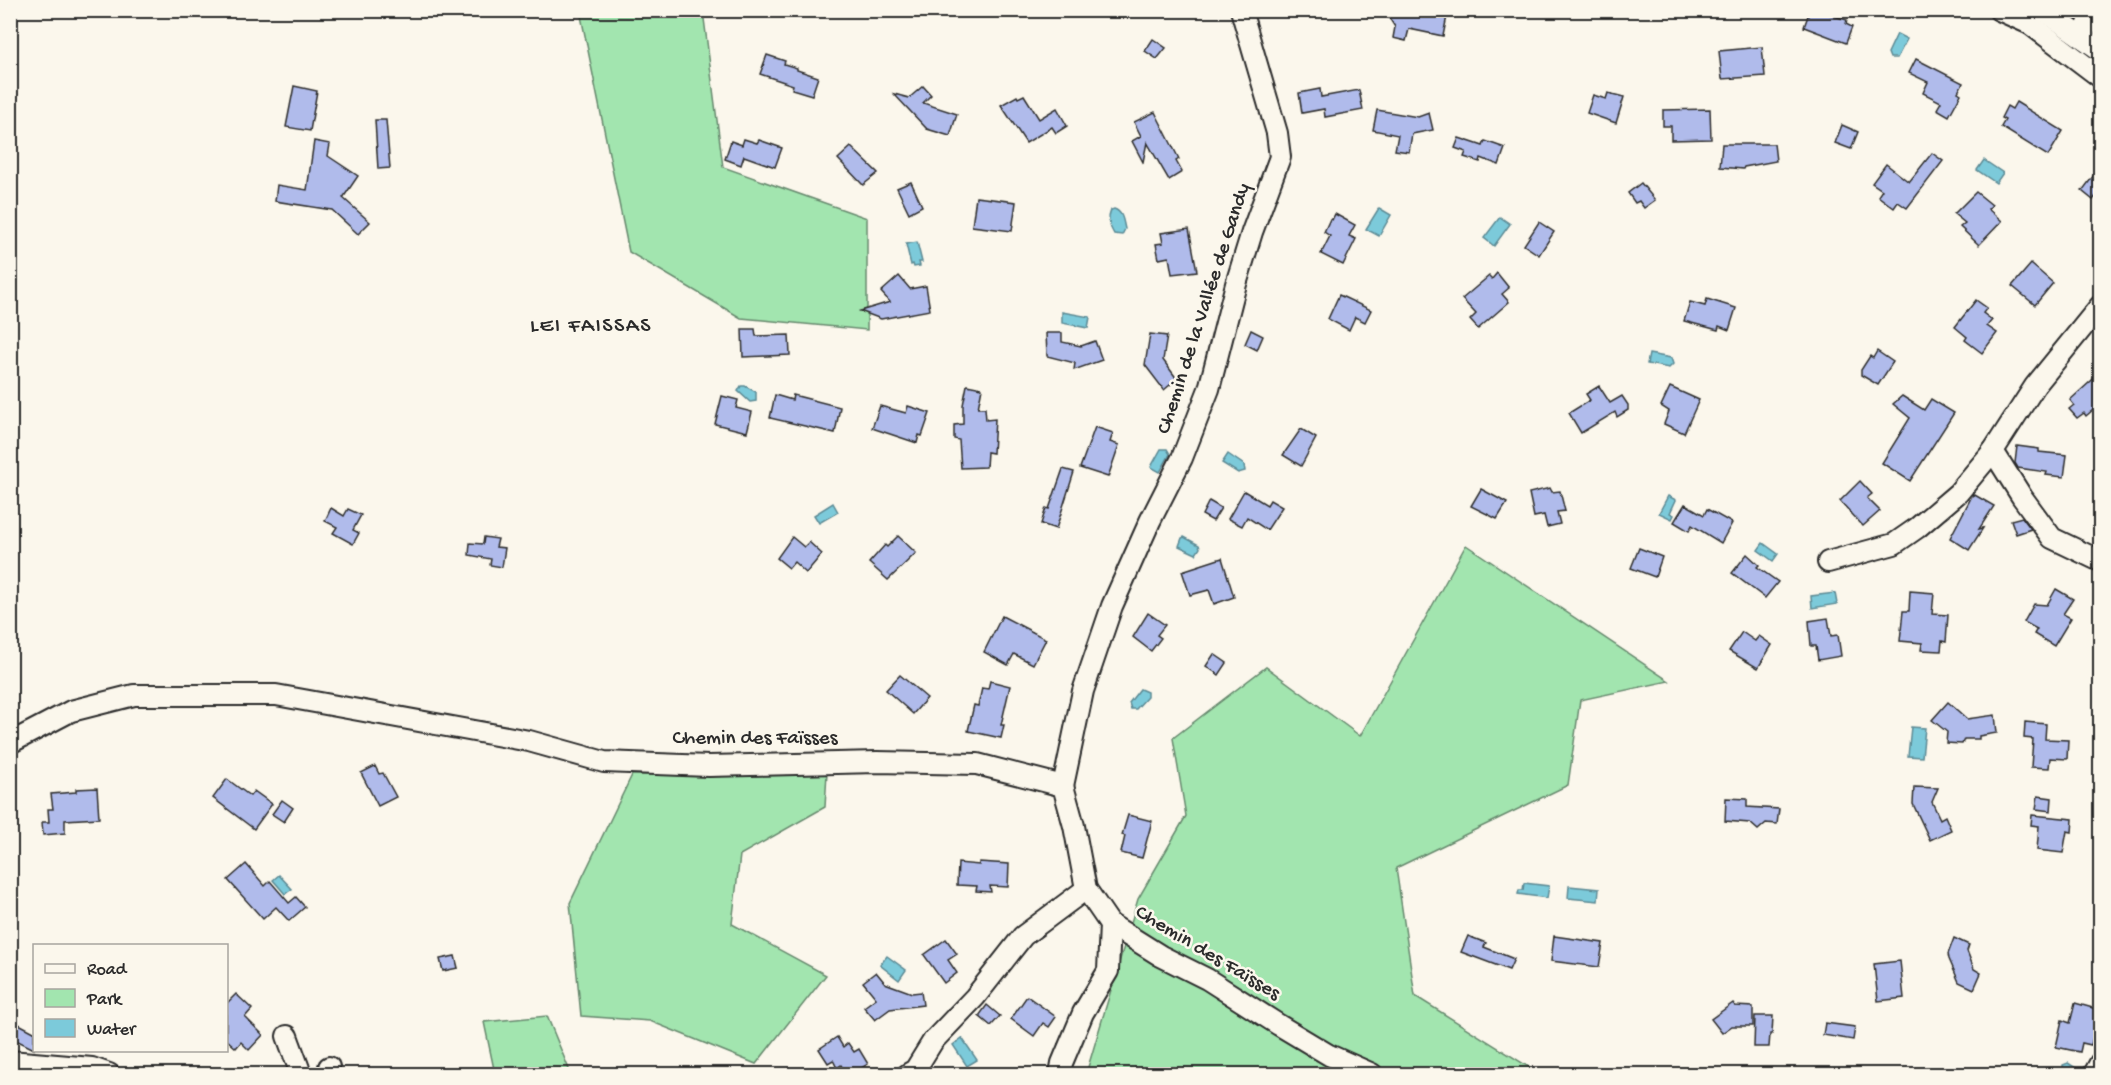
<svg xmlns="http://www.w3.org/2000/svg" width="2111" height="1085" viewBox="0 0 2111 1085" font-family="'Gochi Hand',sans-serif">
<rect width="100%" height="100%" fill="#fbf7ec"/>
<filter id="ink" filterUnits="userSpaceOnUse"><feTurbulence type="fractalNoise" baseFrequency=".0167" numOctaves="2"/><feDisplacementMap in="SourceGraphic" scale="12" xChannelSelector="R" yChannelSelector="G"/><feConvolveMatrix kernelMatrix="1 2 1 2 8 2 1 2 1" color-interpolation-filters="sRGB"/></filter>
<g filter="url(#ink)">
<!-- green -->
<g fill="#a2e5af" stroke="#66886d" stroke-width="1.5">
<polygon points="580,11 703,11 723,167 867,218 867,330 741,318 629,252"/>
<polygon points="1466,545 1669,681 1580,700 1568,785 1396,868 1415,996 1540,1074 1086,1074 1138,899 1186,816 1173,738 1266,667 1360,736"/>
<polygon points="827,773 825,807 740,855 732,924 826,975 756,1064 650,1021 581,1016 570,903 632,775"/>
<polygon points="547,1016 571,1074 495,1074 484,1022"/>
</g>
<!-- water -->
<g fill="#7ccada" stroke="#5c8a94" stroke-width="1.5">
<polygon points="1897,34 1907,39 1897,58 1890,58 1888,53"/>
<polygon points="1984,160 2003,173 1996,183 1977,170"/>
<polygon points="1379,208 1391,215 1379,236 1366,229"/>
<path d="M1114,209C1123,212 1123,221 1125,229L1122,235L1114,234C1109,226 1107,219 1111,210Z"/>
<polygon points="1500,217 1510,224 1494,246 1484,238"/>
<polygon points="917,242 922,262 919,262 920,266 914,267 913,264 911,265 906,244"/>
<polygon points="1062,312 1090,317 1088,328 1062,323"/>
<polygon points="1649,354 1671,358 1673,364 1669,368 1647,364"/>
<polygon points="741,386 745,386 756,392 756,401 750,402 738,391"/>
<polygon points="1161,449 1167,449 1170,454 1160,472 1151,467"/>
<polygon points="1228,454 1244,465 1245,471 1238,473 1222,463"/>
<polygon points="1668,496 1676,500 1670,513 1674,515 1672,519 1659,513"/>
<polygon points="833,503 838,512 819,523 814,515"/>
<polygon points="1184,537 1199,545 1200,548 1196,554 1179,546 1182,538"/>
<polygon points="1763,543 1778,554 1773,561 1758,550"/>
<polygon points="1835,593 1837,604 1812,608 1811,596"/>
<polygon points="1140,689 1147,692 1147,697 1136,709 1131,709 1129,703"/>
<polygon points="1911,727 1925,728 1922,757 1908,756"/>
<polygon points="279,875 292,889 285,894 273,880"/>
<polygon points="1524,883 1549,886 1547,898 1518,894 1519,890 1523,890"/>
<polygon points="1569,886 1599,889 1598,901 1568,898"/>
<polygon points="887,956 906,970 899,980 880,965"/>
<polygon points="962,1038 977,1060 967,1066 953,1045"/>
<polygon points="2068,1063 2082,1072 2081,1074 2069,1074 2063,1071 2063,1065"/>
</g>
<!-- building -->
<g fill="#b0bbeb" stroke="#2b2b2b" stroke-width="1.5">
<polygon points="1384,10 1407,10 1429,16 1430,12 1447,16 1443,36 1409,29 1406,41 1393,38 1395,27"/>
<polygon points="1810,10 1829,10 1828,14 1847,20 1846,24 1852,27 1846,43 1804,27"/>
<polygon points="1153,39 1166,48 1157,59 1145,51"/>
<polygon points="1762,47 1765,76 1722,79 1719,51"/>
<polygon points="767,55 785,61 784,64 797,68 797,70 818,77 812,95 792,89 793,85 760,74"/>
<polygon points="1916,59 1963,83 1958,92 1961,94 1949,116 1937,109 1941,102 1923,93 1928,82 1909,73"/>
<polygon points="294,86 317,91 310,131 286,127"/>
<polygon points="923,86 931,95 923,103 957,114 950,136 927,129 894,94 909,98"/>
<polygon points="1320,89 1321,97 1359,90 1363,110 1325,117 1324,109 1302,113 1299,93"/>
<polygon points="1608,93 1624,97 1616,123 1587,113 1593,95 1606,99"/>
<polygon points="1024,95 1039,119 1057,108 1067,126 1056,133 1052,127 1026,143 1001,105 1017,96 1018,98"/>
<polygon points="2016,102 2063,131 2048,156 2001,127 2005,120 2001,118 2007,106 2012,109"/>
<polygon points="1710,109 1711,139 1671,140 1671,126 1663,126 1663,110"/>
<polygon points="1377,110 1418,117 1429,113 1433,130 1412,134 1409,152 1395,150 1398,135 1373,130"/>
<polygon points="1155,112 1179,159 1176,161 1182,172 1169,180 1147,142 1143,162 1132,141 1141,136 1134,122"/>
<polygon points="375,120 386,120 390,168 378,169"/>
<polygon points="1842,125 1858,132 1851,149 1835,143"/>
<polygon points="1459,138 1483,146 1485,141 1505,148 1499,165 1481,158 1480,162 1464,157 1466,152 1455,148"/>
<polygon points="744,139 757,143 759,140 782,148 775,167 744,156 741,165 725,159 731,141 742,145"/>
<polygon points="314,141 330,144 328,156 358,176 343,198 370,222 358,234 332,210 275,201 277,185 307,190"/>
<polygon points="1722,144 1774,144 1776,161 1744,167 1743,169 1720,167"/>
<polygon points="851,147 878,173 863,185 838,159"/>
<polygon points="1932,153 1943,161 1907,208 1898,202 1894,208 1878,196 1882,190 1872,183 1886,164 1909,182"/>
<polygon points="2100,167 2100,191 2093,200 2082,191"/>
<polygon points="911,182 922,206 909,213 897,188"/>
<polygon points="1641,183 1655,200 1644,208 1639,201 1635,203 1628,193"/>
<polygon points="1976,192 1992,205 1988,209 2002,221 1979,245 1960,227 1965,223 1954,214"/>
<polygon points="976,197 1016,202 1012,231 972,226"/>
<polygon points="1335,214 1355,225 1349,236 1356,239 1343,265 1321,254 1330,236 1324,232 1330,219 1332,220"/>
<polygon points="1539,222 1554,232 1539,255 1524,245"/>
<polygon points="1189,229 1197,271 1172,274 1169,257 1159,259 1156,244 1163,243 1161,233"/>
<polygon points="2031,264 2053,283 2035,305 2012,286"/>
<polygon points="1497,273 1509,288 1502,294 1509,302 1478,329 1470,320 1476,314 1462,299 1489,276 1492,279"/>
<polygon points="899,276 910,289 926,286 930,310 881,319 860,311 890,302 881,292"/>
<polygon points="1339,295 1371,310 1365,322 1355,317 1349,330 1328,319"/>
<polygon points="1707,299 1736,308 1729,330 1719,326 1718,330 1684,321 1690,302 1705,306"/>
<polygon points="1976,300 1987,308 1983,313 1992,320 1987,326 1997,333 1982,353 1965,340 1967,337 1955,327"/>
<polygon points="742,329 755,329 756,336 789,335 790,355 743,357"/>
<polygon points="1251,330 1263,336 1257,350 1245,344"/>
<polygon points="1046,333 1062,333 1062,342 1081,346 1095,341 1102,360 1074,370 1075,363 1047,356"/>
<polygon points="1150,334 1167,336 1163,360 1177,379 1164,390 1145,365"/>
<polygon points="1877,351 1893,362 1878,385 1861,375 1861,370 1870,356 1873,358"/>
<polygon points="2100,373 2100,404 2086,416 2084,413 2077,418 2069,409 2074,405 2070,400"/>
<polygon points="967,385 982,388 978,408 985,408 986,420 995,419 993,453 987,452 986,467 961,468 959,440 954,439 954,425 963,424 963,405"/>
<polygon points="1599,386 1610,403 1622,396 1628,405 1628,410 1617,417 1615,412 1581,433 1569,413 1590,400 1586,394"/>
<polygon points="1670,387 1699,400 1684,433 1664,424 1669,411 1661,406"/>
<polygon points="775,395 792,400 793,395 840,407 835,433 770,418"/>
<polygon points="722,396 738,400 736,408 752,412 747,432 715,424"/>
<polygon points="1902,396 1924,410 1931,399 1954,413 1910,481 1882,463 1910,418 1893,404"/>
<polygon points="880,406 906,413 908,406 930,413 922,436 919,435 917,443 872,428"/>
<polygon points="1095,427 1113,433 1110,442 1119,445 1108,477 1080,468"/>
<polygon points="1301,429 1316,438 1301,466 1283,455"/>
<polygon points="2017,446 2039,449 2039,452 2067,455 2064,477 2046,475 2047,472 2018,468 2015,463"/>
<polygon points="1063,469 1074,472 1056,529 1041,524 1046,508 1049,509"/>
<polygon points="1860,481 1872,494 1867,498 1880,511 1863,526 1840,501"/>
<polygon points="1550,488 1552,492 1560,491 1565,511 1557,512 1560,524 1547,527 1544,515 1534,517 1529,493"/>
<polygon points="1481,489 1507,503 1497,519 1471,506"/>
<polygon points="1244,491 1267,505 1270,500 1282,507 1267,530 1247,517 1242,526 1228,519"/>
<polygon points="1973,494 1994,506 1979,529 1983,528 1969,550 1950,538"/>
<polygon points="1209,501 1221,508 1213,521 1202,515"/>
<polygon points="1685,504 1704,515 1707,509 1732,523 1721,543 1692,525 1689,531 1674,522"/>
<polygon points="331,508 344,516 348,509 361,515 353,530 359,533 353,544 333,533 337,527 325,521"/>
<polygon points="2022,517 2031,529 2016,534 2011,520"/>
<polygon points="898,536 916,553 888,580 869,563 885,545 887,547"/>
<polygon points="484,537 498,539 496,547 505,548 502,567 490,565 491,559 469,555 470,543 483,544"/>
<polygon points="792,537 804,547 809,542 822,554 806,573 794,562 789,568 777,558"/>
<polygon points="1639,548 1662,557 1655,577 1631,568"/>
<polygon points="1747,554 1759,565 1757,567 1778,582 1765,598 1732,573"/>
<polygon points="1222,558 1234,597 1214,604 1209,590 1190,595 1182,571"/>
<polygon points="2056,589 2073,599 2063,614 2071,618 2054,646 2034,634 2037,629 2024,622 2034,604 2047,605"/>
<polygon points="1910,591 1934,593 1932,614 1948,615 1946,642 1942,641 1941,651 1921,650 1922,643 1900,641 1903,611 1909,611"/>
<polygon points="1148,613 1165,625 1157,635 1161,638 1151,651 1133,637"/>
<polygon points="1002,616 1046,639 1033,664 1014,654 1008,665 984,652"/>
<polygon points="1828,618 1831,636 1838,635 1841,656 1818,660 1816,646 1811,646 1809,621"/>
<polygon points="1742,632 1755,641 1759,636 1772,645 1758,668 1729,651"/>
<polygon points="1214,654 1227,663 1219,675 1206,666"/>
<polygon points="900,675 927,698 913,714 886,690"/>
<polygon points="990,681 1010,686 1001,725 1004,725 1001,738 968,731 974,705 978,706 982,688 988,689"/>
<polygon points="1948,702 1967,719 1995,715 1997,733 1979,736 1979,739 1964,739 1962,744 1946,743 1947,732 1932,720"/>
<polygon points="2025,722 2046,724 2045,739 2068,740 2067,759 2050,758 2049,768 2031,767 2033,739 2024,738"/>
<polygon points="375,766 379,774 383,773 396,797 378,806 361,773"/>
<polygon points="227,779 250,796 254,791 272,804 254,829 213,798"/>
<polygon points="1914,787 1938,788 1932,802 1940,819 1945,816 1951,830 1930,840 1913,804"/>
<polygon points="97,788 99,818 65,820 65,833 43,835 42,822 49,822 48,809 53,809 51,794 76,792 76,789"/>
<polygon points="2038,796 2052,798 2051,811 2036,809"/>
<polygon points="1726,798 1747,799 1747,807 1779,809 1777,824 1766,823 1758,830 1750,823 1725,821"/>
<polygon points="282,800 293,808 284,822 272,814"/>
<polygon points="1128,815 1152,821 1142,858 1121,853 1125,836 1122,835"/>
<polygon points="2032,815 2073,819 2072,832 2067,831 2063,853 2037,850 2039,826 2031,825"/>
<polygon points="979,862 1009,864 1008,887 990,886 991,892 976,891 977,886 957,885 958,863 979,865"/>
<polygon points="246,864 265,886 270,881 289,903 296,897 305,907 289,921 276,907 263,919 228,880"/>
<polygon points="1468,936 1486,943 1484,947 1514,959 1509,970 1461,952"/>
<polygon points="1554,936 1603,943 1599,967 1551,961"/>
<polygon points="1954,938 1969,945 1967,951 1974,969 1981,973 1974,989 1959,982 1949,959 1948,954"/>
<polygon points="946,939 957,954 948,960 957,973 944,983 924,955"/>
<polygon points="455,956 458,968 443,971 440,959"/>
<polygon points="1900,961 1904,998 1878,1001 1874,964"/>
<polygon points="876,972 885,983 912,993 921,992 923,1005 890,1009 875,1020 864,1007 876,998 863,982"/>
<polygon points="236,994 252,1009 245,1017 263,1035 249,1050 241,1042 236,1048 226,1039 226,1004"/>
<polygon points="1027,996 1056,1017 1049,1027 1043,1023 1034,1036 1011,1019"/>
<polygon points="1733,1003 1735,1006 1753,1007 1753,1026 1732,1026 1722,1033 1711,1019"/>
<polygon points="2075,1003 2100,1010 2091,1045 2082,1043 2080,1052 2056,1047 2062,1020 2070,1023"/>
<polygon points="987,1005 1000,1016 991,1026 979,1016"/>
<polygon points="1755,1016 1773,1016 1772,1034 1770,1034 1769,1047 1754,1047"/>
<polygon points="17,1023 34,1032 34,1049 10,1037"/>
<polygon points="1825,1023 1855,1027 1853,1040 1823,1035"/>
<polygon points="837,1037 843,1047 848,1043 854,1052 859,1049 868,1064 860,1069 863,1074 846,1074 841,1065 837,1068 833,1060 828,1063 819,1049"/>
</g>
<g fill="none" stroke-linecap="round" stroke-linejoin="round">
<defs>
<g id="minor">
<polyline points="1999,10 2030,24 2100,77"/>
<polyline points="2043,10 2100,50"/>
<polyline points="2083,38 2093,10"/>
<polyline points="1993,451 2022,497 2052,538 2100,561"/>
<polyline points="1828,562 1894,544 1917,528 1958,493 1993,451 2035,386 2100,306"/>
<polyline points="10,743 71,711 134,695 276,695 529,741 604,762 709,766 877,762 977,764 1063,786 1074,826 1086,889 1110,924 1161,956 1207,979 1279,1025 1329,1055 1372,1074"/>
<polyline points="1063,786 1083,691 1112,606 1150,521 1182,458 1209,389 1236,284 1252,232 1280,157 1277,133 1241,10"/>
<polyline points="287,1036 301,1074"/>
<polyline points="10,1061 92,1068 109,1074"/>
<polyline points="329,1074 329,1067"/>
<polyline points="908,1074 915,1070 933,1041 975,997 1023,936 1086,889"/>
<polyline points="1060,1074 1062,1063 1083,1013 1108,971 1110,924"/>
<polyline points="2094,1074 2100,1063"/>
</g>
</defs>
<!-- minor casing -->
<use href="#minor" stroke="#2b2b2b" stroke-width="24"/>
<!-- minor -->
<use href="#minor" stroke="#fbf7ec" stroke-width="20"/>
</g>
</g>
<g text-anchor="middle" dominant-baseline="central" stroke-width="5" stroke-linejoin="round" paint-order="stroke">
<!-- street labels -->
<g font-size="21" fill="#2b2b2b" stroke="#fbf7ec">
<text transform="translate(1205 309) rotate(-72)">Chemin de la Vallée de Gandy</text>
<text x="755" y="739">Chemin des Faïsses</text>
<text transform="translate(1207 954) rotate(31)">Chemin des Faïsses</text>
</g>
<!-- neighbourhood labels -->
<g font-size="22" letter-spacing="1.5" fill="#2b2b2b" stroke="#fbf7ec">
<text x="591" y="327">LEI FAISSAS</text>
</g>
</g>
<!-- margin -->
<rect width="2111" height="1085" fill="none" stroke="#fbf7ec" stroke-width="36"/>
<rect x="18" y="18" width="2075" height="1049" fill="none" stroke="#2b2b2b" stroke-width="2" filter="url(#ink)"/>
<!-- legend -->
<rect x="33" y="944" width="195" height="108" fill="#fbf7ec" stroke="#a8a59f" stroke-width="1.5"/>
<rect x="45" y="964" width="30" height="9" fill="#fbf7ec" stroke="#a8a59f" stroke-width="1.5"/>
<text x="87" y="974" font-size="18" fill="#2b2b2b">Road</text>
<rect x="45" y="989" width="30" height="18" fill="#a2e5af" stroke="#a8a59f" stroke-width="1.5"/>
<text x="87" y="1004" font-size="18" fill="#2b2b2b">Park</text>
<rect x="45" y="1019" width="30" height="18" fill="#7ccada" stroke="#a8a59f" stroke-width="1.5"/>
<text x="87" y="1034" font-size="18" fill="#2b2b2b">Water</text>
</svg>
